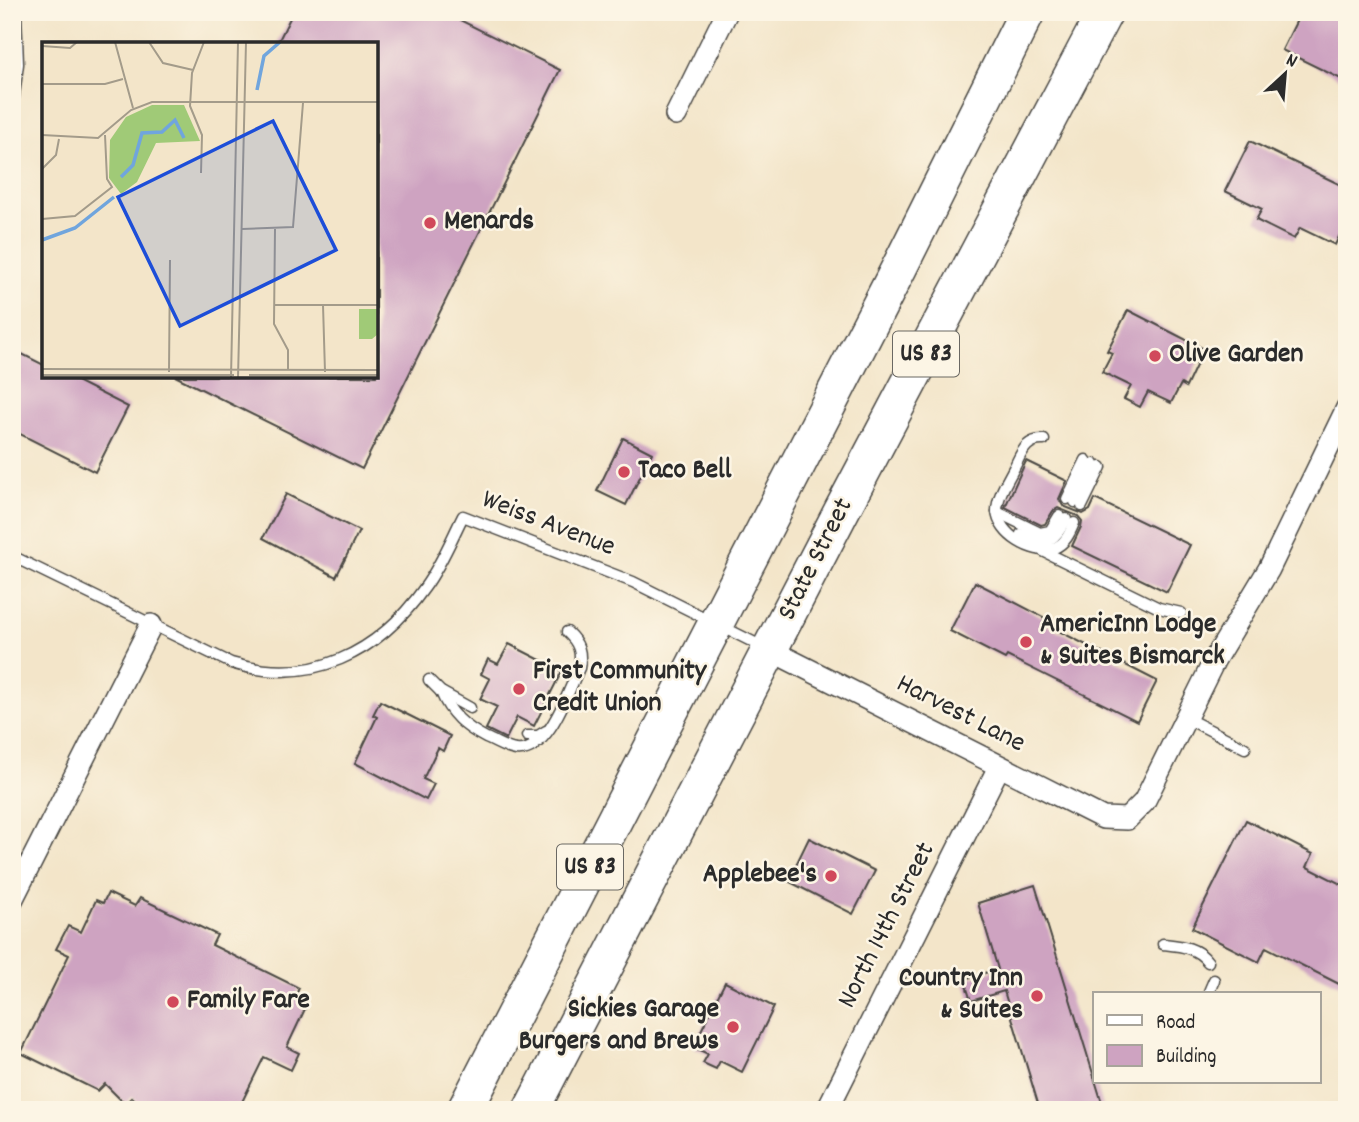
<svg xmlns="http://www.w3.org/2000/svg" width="1359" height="1122" viewBox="0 0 1359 1122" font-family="Dekko,sans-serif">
<rect width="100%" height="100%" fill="#fcf5e5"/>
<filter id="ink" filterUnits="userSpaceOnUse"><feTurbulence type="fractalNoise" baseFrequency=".0143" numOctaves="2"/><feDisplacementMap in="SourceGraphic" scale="14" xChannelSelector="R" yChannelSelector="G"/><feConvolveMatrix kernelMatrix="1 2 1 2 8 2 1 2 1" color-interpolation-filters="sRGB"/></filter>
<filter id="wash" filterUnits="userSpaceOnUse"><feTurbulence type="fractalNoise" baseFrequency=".00686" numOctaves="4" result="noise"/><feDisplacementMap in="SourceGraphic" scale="28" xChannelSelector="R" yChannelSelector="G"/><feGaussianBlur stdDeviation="1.57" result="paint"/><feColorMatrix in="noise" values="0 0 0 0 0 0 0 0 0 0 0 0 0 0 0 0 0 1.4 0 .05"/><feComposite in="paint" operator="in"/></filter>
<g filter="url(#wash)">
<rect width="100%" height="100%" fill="#f3e5c9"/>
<g id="blocks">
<!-- building -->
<g fill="#cea3c1">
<polygon points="293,12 444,12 560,70 362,469 175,376 376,376 376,44 277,44"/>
<polygon points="1301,12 1347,12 1347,82 1282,50"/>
<polygon points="1250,141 1347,188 1347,220 1335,245 1300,228 1294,239 1256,220 1262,209 1225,191"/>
<polygon points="1128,310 1204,349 1186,387 1181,384 1171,403 1148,392 1140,407 1124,399 1131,386 1102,372 1112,353 1107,351"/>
<polygon points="12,349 44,365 44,376 67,376 128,407 95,472 12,430"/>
<polygon points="623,438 652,453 626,505 597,491"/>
<polygon points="1026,461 1067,481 1059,499 1063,506 1083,514 1090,510 1095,499 1190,545 1167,592 1072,546 1081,527 1082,521 1078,516 1058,508 1053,511 1045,524 1041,525 1005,507"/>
<polygon points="286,494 359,531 336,577 263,538"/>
<polygon points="975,582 1045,618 1043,623 1157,681 1137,721 1007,656 1005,659 950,631"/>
<polygon points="509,644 562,671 534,726 517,717 506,739 486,729 497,707 480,699 490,679 481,674 488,659 498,664"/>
<polygon points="380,701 450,736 443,751 438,748 423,779 434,784 426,800 355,763 377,717 373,715"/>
<polygon points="1246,820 1313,854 1307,867 1347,887 1347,988 1266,947 1259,962 1192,928"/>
<polygon points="809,838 875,871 853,914 788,881"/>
<polygon points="1035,885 1103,1106 1090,1110 1040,1110 1004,991 971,1001 964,979 998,969 978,903"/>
<polygon points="108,893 135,906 140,898 217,935 212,945 299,988 295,997 300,1000 298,1005 305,1009 287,1047 299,1053 291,1070 264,1057 238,1110 145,1110 132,1097 125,1104 105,1084 98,1091 21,1053 69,955 56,949 68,926 81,932 96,900 103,903"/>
<polygon points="725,982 774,1007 742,1072 720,1061 716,1069 703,1063 708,1054 693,1047"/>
</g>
</g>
</g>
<g filter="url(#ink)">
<use href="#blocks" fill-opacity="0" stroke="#494743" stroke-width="2"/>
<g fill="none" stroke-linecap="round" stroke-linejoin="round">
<defs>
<g id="service">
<polyline points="12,111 18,64 16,12"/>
<path d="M1044,440C1026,439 1022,452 1015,466C1008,480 997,496 997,511C998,534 1033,556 1054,548C1065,544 1070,533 1074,523"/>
<polyline points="1067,499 1086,460"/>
<polyline points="1075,502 1094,464"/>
<polyline points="1082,506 1101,467"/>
<polyline points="997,512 1040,533 1050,531 1059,516"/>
<path d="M1021,534C1046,546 1054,543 1066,519"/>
<polyline points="1041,550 1159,608 1181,613"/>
<path d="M12,556L231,663C311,687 378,654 425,587C441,565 451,540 463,516L633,582L765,648"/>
<polyline points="429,680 441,692 470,708"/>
<path d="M441,692C450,714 465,727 486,738C496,742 506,749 516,750C548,754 568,692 579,668C582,652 579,643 567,632"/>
<polyline points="1186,718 1245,748"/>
<polyline points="527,736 538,736 546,731"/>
<path d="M1163,944C1181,946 1197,947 1208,962"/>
<polyline points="1208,994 1214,980"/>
</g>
<g id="minor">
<polyline points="676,115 727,12"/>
<polyline points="770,650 1103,818 1127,819 1144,802 1215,659 1269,569 1347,408"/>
<polyline points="12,900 151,625"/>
<polyline points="827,1110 999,767"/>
</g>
<g id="trunk">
<polyline points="465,1110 899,268 1027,12"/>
<polyline points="531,1110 841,512 1105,12"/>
</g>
</defs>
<!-- service casing -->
<use href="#service" stroke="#494743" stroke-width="13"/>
<!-- minor casing -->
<use href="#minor" stroke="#494743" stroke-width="24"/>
<!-- trunk casing -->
<use href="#trunk" stroke="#494743" stroke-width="38"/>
<!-- service -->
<use href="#service" stroke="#fff" stroke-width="10"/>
<!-- minor -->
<use href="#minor" stroke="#fff" stroke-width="21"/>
<!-- trunk -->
<use href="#trunk" stroke="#fff" stroke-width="35"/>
</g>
</g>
<!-- markers -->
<g fill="#d1495b" stroke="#fcf5e5" stroke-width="2.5">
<circle cx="430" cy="223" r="7"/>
<circle cx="1155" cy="356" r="7"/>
<circle cx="624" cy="472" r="7"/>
<circle cx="1026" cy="642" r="7"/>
<circle cx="519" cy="689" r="7"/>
<circle cx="831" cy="876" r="7"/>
<circle cx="1037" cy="996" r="7"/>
<circle cx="173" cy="1002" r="7"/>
<circle cx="733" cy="1027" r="7"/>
</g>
<g text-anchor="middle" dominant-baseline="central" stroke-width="5" stroke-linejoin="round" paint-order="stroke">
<!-- shield labels -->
<g fill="#fcf5e5" stroke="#6a6863" stroke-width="2">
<rect x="893" y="331.5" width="66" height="45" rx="5"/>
<rect x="557" y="844.5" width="66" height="45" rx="5"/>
</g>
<g font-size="26" font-weight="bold" fill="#2b2b2b">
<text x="926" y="354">US 83</text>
<text x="590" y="867">US 83</text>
</g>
<!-- poi labels -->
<g font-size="28" font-weight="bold" fill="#2b2b2b" stroke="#fcf5e5" text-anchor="start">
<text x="444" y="223">Menards</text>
<text x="1169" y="356">Olive Garden</text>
<text x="638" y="472">Taco Bell</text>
<text x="1040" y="626">AmericInn Lodge<tspan x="1040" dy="32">&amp; Suites Bismarck</tspan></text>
<text x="533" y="673">First Community<tspan x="533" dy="32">Credit Union</tspan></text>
<text x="817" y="876" text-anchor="end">Applebee's</text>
<text x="1023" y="980" text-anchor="end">Country Inn<tspan x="1023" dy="32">&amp; Suites</tspan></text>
<text x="187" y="1002">Family Fare</text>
<text x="719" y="1011" text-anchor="end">Sickies Garage<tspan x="719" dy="32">Burgers and Brews</tspan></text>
</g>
<!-- street labels -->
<g font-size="28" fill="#2b2b2b" stroke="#fcf5e5">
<text transform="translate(548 525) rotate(21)">Weiss Avenue</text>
<text transform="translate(817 560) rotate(-63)">State Street</text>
<text transform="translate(960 715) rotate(27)">Harvest Lane</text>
<text transform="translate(888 926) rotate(-63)">North 14th Street</text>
</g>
</g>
<!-- overview -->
<g transform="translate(42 42)">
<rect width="336" height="336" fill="#f3e5c9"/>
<path d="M317,267H336V292L330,297H317Z" fill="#a0ca77"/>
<path d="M110,63H142L158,99L114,101L95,140L79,152L67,136L68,98L84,75Z" fill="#a0ca77"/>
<path fill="none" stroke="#70a5dd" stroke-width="3.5" d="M215,48L222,14L238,0M79,135L91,123L100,91L120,90L133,78L142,96M0,198L33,186L72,155"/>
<path fill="none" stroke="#a39b8a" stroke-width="2" d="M73,0L91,66M107,0L121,21L151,28M0,4L28,6L35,0M0,42H63L81,37M0,93L56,96L89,68L110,60H336M0,127L14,113L17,97M159,131L160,93L148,64L150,31L162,0M0,177L33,174L70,145L65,137L63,93M200,187L251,185L261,61M233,187L232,282L246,308V328M232,263H336M281,263L283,330M0,327L336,328M127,330L128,218M0,333H192M207,333H336M189,336L196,0M196,336L204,0"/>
<path fill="#1d4ed8" fill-opacity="0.15" stroke="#1d4ed8" stroke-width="3.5" d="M231,79L294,208L138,284L76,155Z"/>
<rect width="336" height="336" fill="none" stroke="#2b2b2b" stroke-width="3.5"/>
</g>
<!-- margin -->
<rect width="1359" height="1122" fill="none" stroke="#fcf5e5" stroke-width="42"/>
<!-- legend -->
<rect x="1093" y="992" width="228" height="91" fill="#fcf5e5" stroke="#a8a49b" stroke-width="2"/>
<rect x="1107" y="1015" width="35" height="10" fill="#ffffff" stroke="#a8a49b" stroke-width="2"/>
<text x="1156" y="1028" font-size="21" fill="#2b2b2b">Road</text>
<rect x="1107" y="1045" width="35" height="21" fill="#cea3c1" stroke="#a8a49b" stroke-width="2"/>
<text x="1156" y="1062" font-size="21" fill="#2b2b2b">Building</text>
<!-- north arrow -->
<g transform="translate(1285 74) rotate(26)" stroke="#fcf5e5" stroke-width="5" paint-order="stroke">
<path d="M0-5L12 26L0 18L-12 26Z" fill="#2b2b2b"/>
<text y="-10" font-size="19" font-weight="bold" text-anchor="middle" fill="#2b2b2b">N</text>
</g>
</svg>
